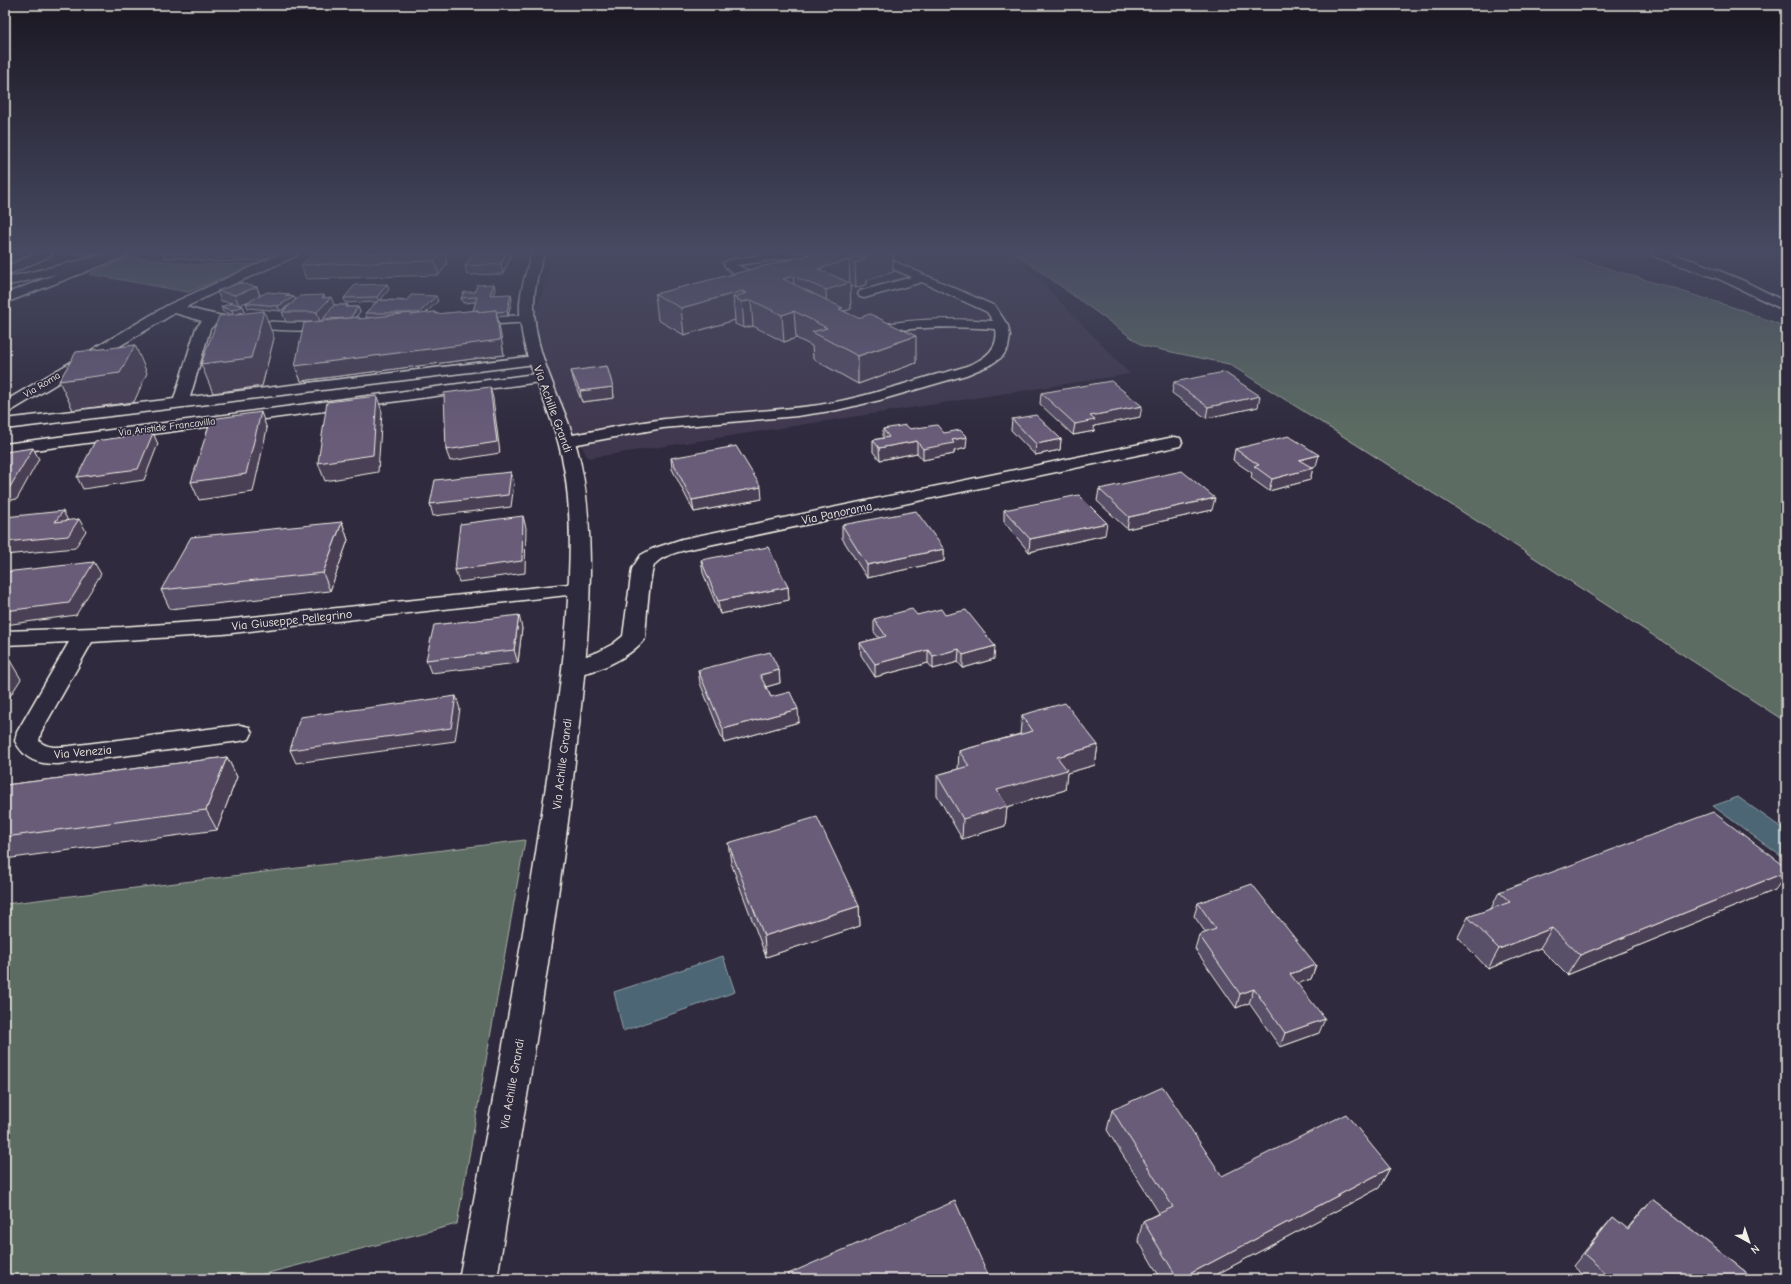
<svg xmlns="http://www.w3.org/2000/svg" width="1791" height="1284" viewBox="0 0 1791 1284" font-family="'Comic Neue',sans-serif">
<rect width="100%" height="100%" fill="#2f2a3d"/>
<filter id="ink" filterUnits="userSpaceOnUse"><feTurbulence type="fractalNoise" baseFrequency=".025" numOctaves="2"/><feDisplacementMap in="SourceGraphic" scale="8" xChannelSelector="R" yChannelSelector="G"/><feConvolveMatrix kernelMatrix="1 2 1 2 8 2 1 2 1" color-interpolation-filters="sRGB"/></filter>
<g filter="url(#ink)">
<!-- built -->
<polygon fill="#40394f" points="644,253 1013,253 1130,374 588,458 568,422 546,367 534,316 552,262"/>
<!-- green -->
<g fill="#5c6c62" stroke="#a8aea5">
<polygon points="1015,253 1559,253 1745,311 1786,327 1786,722 1513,544 1229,364 1143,346"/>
<polygon points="131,257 197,265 257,264 188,292 89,274"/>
<polygon points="525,840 457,1224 245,1279 5,1279 5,904"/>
</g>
<!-- water -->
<g fill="#4d6676" stroke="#909ea4">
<polygon points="1738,797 1786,831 1786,860 1713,806"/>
<polygon points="723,956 735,992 623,1031 614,992"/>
</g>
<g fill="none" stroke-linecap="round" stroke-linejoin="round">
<defs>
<g id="lane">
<path d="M774,253H808L803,256L737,265L751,272H766L772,275L770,277C755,281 732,278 723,263L729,260Z"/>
<path d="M867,255L891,260L995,306L1008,326L1010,336L1008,348L1002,357L990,365L966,375L880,400L837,410L797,416L663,428L567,446L562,444L559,441L562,438L567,436C600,430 632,423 665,419C716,413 768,412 819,405C856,399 891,388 927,377C951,370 1002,364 996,329C954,326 912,326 870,335L865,334L864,331L865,328C908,318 950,318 993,321L987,312L922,282L864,298L860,297L858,294L860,291L912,277L884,265L863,260L861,258L863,256Z"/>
</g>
<g id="street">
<polygon points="36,253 52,253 50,256 5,276 5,267"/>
<path d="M282,253H298L296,256L212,294L186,307C234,322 283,323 333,323L338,324L340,327L338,330L333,331C293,331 254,330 215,324L210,329L190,397L535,356L540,357L542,360L540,363L535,364L5,429V419L174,399L196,328L202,321L175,313L11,411L5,413V401L168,305Z"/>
<polygon points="1651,253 1669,253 1695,261 1744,281 1786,302 1786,311 1719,279 1653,256"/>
<polygon points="104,255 108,256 110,259 108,262 5,286 5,278"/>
<polygon points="526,315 531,316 533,319 531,322 468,326 463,325 461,322 463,319 468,318"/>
<polygon points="542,373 547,375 550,378 547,381 5,454 5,444"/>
<path d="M1174,437L1180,438L1182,442L1180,446L685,550C675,553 662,556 655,564C649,571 646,626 645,638C632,657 588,679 566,673L563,668L566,663L598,652L613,644L623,636L632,569L635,564L641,555L652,549L682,539Z"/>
<path d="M578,583L585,585L588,589L585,593L223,634L92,642L41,732L39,741C48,749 59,747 70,746L240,725L249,727L252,733L249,739L240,741L58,764C37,764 25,760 15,741L17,732L69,642L5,645V631L122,627L223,620Z"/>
</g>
<g id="secondary">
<polygon points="111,253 128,253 126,256 5,303 5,294"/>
<path d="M532,253H544C539,270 534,286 534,304C533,356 564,400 577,449C588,488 590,533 590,573C589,649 579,723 571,798C551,959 523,1119 497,1279H459C489,1119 521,960 544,799C555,725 567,650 569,575C571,533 570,486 559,445C547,398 518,354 520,304C521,286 527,270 532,253Z"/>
</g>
</defs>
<!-- lane casing -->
<use href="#lane" stroke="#f4f1e8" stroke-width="3"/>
<!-- street casing -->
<use href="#street" stroke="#f4f1e8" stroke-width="3"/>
<!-- secondary casing -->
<use href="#secondary" stroke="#f4f1e8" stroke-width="3"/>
<!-- lane -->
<use href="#lane" fill="#2f2a3d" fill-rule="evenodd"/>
<!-- street -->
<use href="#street" fill="#2f2a3d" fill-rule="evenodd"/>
<!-- secondary -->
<use href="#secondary" fill="#2f2a3d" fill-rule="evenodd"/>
</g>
<!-- wall -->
<g fill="#594f68" stroke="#f4f1e8">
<polygon points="63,253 102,253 95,256"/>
<polygon points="163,253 272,253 264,260 213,262 213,261 199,261 199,259 186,260 186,258 164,258"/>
<polygon points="314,253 445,253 447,263 439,275 306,279 301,265"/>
<polygon points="512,253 503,274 467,275 465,266"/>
<polygon points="816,253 893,253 893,272 867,280 867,284 856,288 850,285 851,309 844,311 916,363 858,384 813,359 812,346 796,338 784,342 753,326 744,328 735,324 735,320 684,335 658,320 655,294"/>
<polygon points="387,284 389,289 380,300 438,301 426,313 435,312 436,314 473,311 476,302 463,303 461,298 475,292 495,289 493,295 512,299 508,316 497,317 504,355 301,381 295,366 313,322 286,322 282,312 290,305 280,311 248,308 246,303 251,300 239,305 243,306 245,311 236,315 274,338 262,386 213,393 233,315 223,312 221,307 232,303 221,301 217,291 257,287 260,295 294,297 296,300 325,298 334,305 348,305 348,307 358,307 360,312 355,317 360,319 371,318 367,318 365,313 377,302 345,303 344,298"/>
<polygon points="571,371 613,387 614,398 582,402 574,382"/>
<polygon points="1174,382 1258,407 1206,418 1172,393"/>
<polygon points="1041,393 1140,417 1094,426 1094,431 1073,435 1040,404"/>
<polygon points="1012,419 1061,439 1060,450 1035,455 1011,430"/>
<polygon points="883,429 910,429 944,433 966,448 954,451 954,454 923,460 917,453 880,460 873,452 873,440 883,438"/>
<polygon points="1235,449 1316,466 1311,467 1313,468 1310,480 1269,491 1251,478 1252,473 1233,460"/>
<polygon points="671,458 762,499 694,512 672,469"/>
<polygon points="1099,489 1212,510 1127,529 1097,501"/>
<polygon points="1004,510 1105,535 1029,552 1004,522"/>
<polygon points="342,522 348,540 330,591 170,609 161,590"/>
<polygon points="842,525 944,549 944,561 867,578 842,538"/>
<polygon points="701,560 788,587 789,600 720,614 703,573"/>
<polygon points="917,615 945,615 994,659 963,668 958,662 933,669 928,663 875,677 861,655 860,643 879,638 874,632 874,619"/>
<polygon points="522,628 518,663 431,673 426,660"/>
<polygon points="698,670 779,670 780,683 766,687 771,697 799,722 724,743 700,683"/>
<polygon points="1022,715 1098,745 1095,765 1067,773 1065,790 1007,807 1005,826 962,839 937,795 937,775 958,769 959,751 1020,734"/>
<polygon points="227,757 237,777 217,830 5,859 5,785"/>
<polygon points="728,843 859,906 860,926 766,957 731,863"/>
<polygon points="1775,890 1567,975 1540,948 1488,969 1458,937 1468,917 1491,909 1499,892"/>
<polygon points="1198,903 1316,965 1311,979 1297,983 1319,1033 1280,1047 1249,1003 1236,1008 1195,949 1199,935 1206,933 1194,916"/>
<polygon points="1112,1110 1222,1176 1390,1168 1379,1188 1208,1279 1161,1279 1138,1240 1143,1221 1159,1213 1107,1130"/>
<polygon points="1652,1199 1755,1279 1588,1279 1573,1266 1602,1230 1613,1217 1627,1229 1641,1212"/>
</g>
<!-- shaded-wall -->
<g fill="#484055" stroke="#f4f1e8">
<polygon points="94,253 102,253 95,256"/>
<polygon points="261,253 272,253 264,260"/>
<polygon points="442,253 445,253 447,263 439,275 435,261"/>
<polygon points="506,253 512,253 503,274 501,264"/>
<polygon points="875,253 893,253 893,272 867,280 867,284 856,288 855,263 861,258"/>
<polygon points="849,260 851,309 827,316 826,290 818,269"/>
<polygon points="793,276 795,301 783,279"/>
<polygon points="387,284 389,289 379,302 377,297"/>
<polygon points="494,284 495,289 492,300 490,295"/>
<polygon points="257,287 260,297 239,305 235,295"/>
<polygon points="743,291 744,302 751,300 753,326 744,328 742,302 733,297 735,320 684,335 681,308"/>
<polygon points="290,294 291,298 294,297 296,301 280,311 278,306 285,296"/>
<polygon points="511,294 512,299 508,316 507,311"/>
<polygon points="324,295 326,303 331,297 335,307 320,322 317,312 322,298"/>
<polygon points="436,296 438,301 421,318 419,313"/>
<polygon points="243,306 245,311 234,315 232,310"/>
<polygon points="358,307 360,312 351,323 350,318"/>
<polygon points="496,310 499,324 504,355 301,381 295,366"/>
<polygon points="264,311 274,338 262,386 213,393 201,364"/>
<polygon points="794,311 796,338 784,342 782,315"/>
<polygon points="916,336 916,363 858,384 858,356"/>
<polygon points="135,345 147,373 134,402 73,410 59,381"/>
<polygon points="490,387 493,398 500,453 450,461 446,450"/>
<polygon points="613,387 614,398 582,402 580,391"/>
<polygon points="377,396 382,412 378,472 325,481 318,463"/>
<polygon points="1260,396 1258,407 1206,418 1208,407"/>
<polygon points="1142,406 1140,417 1094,426 1094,431 1073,435 1075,424 1090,416"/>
<polygon points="261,412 267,429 253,492 199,500 191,482"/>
<polygon points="153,433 158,444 144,480 83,489 77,477"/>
<polygon points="967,437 966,448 954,451 954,454 923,460 923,449 952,440"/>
<polygon points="1061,439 1060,450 1035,455 1036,444"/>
<polygon points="917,441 917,453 880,460 879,448"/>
<polygon points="33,448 39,459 17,499 5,501 5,488"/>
<polygon points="1319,455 1316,466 1297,471 1299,460"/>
<polygon points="1313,468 1310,480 1269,491 1272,479"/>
<polygon points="511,472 514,484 511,507 433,516 430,504"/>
<polygon points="761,487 762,499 694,512 692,500"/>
<polygon points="1215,498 1212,510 1127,529 1129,517"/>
<polygon points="63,511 69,523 55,522"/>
<polygon points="523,516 526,528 525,573 459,582 455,570"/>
<polygon points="79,519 86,531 75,548 5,555 5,542"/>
<polygon points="342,522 348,540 330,591 323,573"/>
<polygon points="1107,523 1105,535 1029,552 1030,539"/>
<polygon points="944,549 944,561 867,578 867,565"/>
<polygon points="94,562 101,574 76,615 5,625 5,611"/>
<polygon points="788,587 789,600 720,614 718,601"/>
<polygon points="519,615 522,628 518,663 514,650"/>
<polygon points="995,646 994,659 963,668 963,655"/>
<polygon points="959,649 958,662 933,669 933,656"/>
<polygon points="928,650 928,663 875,677 875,664"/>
<polygon points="9,659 21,679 5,704 5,665"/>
<polygon points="779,670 780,683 762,688 760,675"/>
<polygon points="456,696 460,709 455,741 296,763 290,750"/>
<polygon points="798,709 799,722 724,743 723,729"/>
<polygon points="1098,745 1095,765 1067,773 1065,790 1007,807 1005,826 962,839 963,819 997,790 1057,757"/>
<polygon points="227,757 237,777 217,830 206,810"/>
<polygon points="1786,872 1786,875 1775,890 1567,975 1580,955"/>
<polygon points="859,906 860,926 766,957 764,936"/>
<polygon points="1552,928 1540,948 1488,969 1499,949"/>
<polygon points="1316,965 1311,979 1285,988 1290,974"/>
<polygon points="1254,989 1249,1003 1236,1008 1240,994"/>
<polygon points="1325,1019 1319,1033 1280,1047 1285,1033"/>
<polygon points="1390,1168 1379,1188 1208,1279 1180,1279"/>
</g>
<!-- building -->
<g fill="#675c79" stroke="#f4f1e8">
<polygon points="314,253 442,253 435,261 301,265"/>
<polygon points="472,253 506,253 501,264 465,266"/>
<polygon points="816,253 875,253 861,258 866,260 855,263 849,260 818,269 850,283 826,290 793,276 783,279 843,308 839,309 858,318 870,314 916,336 858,356 812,332 827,328 794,311 782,315 751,300 742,302 733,297 747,293 743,291 681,308 655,294"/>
<polygon points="239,283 257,287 235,295 217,291"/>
<polygon points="387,284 377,297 344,298 355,285"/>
<polygon points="494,284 490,295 511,294 507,311 496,312 496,310 478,312 478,310 473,311 477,297 461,298 464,292 475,292 477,285"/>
<polygon points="267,292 290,294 285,296 294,297 278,306 246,303"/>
<polygon points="324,295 322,298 331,297 317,312 282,312 300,296"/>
<polygon points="411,295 436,296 419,313 365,313 379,300 406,301"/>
<polygon points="232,303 243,306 232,310 221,307"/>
<polygon points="334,305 348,305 346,307 358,307 350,318 323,319"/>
<polygon points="478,310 478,312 496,310 500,340 295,366 304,323 359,317 359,319 411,313 411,315 435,312 436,314"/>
<polygon points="264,311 251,358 201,364 219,316"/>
<polygon points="135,345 120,373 59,381 76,352"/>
<polygon points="607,366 613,387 580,391 571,371"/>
<polygon points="1224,372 1260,396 1208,407 1174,382"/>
<polygon points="1111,381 1142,406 1090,416 1095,420 1075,424 1041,393"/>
<polygon points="490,387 497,442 446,450 444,393"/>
<polygon points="377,396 373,455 318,463 327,402"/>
<polygon points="261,412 246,474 191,482 211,419"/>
<polygon points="1036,415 1061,439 1036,444 1012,419"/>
<polygon points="906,425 910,429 937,425 944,433 960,430 967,437 952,440 954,443 923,449 917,441 879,448 873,440 889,437 883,429"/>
<polygon points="153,433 138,469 77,477 95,441"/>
<polygon points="1289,436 1319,455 1299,460 1313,468 1272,479 1254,466 1259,465 1235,449"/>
<polygon points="736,446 761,487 692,500 671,458"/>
<polygon points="33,448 10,487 5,488 5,452"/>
<polygon points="1182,471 1215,498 1129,517 1099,489"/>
<polygon points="511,472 508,495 430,504 435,480"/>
<polygon points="1079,495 1107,523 1030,539 1004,510"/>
<polygon points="63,511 55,522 79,519 68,536 5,542 5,517"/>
<polygon points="916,511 944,549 867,565 842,525"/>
<polygon points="523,516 522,561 455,570 460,524"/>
<polygon points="342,522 323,573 161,590 191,537"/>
<polygon points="768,547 788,587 718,601 701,560"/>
<polygon points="94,562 69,603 5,611 5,572"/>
<polygon points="912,609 917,615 941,609 945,615 966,610 995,646 963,655 959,649 933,656 928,650 875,664 860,643 886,636 874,619"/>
<polygon points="519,615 514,650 426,660 434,625"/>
<polygon points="770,652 779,670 760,675 771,697 790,692 798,709 723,729 698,670"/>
<polygon points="9,659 5,665 5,660"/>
<polygon points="456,696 451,728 290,750 300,717"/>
<polygon points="1065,703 1098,745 1057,757 1067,770 997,790 1007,806 963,819 937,775 969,766 959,751 1033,731 1022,715"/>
<polygon points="227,757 206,810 5,837 5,785"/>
<polygon points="1713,812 1786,867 1786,872 1580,955 1552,928 1499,949 1468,917 1510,902 1499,892"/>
<polygon points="817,817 859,906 764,936 728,843"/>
<polygon points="1252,884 1316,965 1290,974 1325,1019 1285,1033 1254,989 1240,994 1199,935 1216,929 1198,903"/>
<polygon points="1163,1087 1222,1176 1346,1114 1390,1168 1180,1279 1178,1279 1143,1221 1173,1207 1112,1110"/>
<polygon points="1652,1199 1755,1279 1613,1279 1584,1254 1613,1217 1628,1229"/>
<polygon points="955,1201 990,1279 790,1279 788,1274"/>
</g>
</g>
<!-- sky -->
<linearGradient id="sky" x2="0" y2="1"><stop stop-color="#1a1722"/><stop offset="0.58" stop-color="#474a62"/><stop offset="1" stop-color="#474a62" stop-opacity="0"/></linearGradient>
<rect width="1791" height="433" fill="url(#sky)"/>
<g text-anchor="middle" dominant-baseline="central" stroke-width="3.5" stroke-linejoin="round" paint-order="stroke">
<!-- far-street labels -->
<g font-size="10" fill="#f4f1e8" stroke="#2f2a3d">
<text transform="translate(42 385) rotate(-31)">Via Roma</text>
<text transform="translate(167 427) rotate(-7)">Via Aristide Francavilla</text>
</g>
<!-- street labels -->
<g font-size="12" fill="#f4f1e8" stroke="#2f2a3d">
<text transform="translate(553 409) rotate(70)">Via Achille Grandi</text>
<text transform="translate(837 513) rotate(-12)">Via Panorama</text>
<text transform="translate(292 620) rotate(-6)">Via Giuseppe Pellegrino</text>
<text transform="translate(83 752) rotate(-5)">Via Venezia</text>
<text transform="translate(562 764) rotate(-83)">Via Achille Grandi</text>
<text transform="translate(512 1084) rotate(-80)">Via Achille Grandi</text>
</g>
</g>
<!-- margin -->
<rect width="1791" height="1284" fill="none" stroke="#2f2a3d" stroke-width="20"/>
<rect x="10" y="10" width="1771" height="1264" fill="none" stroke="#f4f1e8" stroke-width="1.5" filter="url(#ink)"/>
<!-- north arrow -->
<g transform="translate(1749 1242) rotate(140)" stroke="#2f2a3d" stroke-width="3" paint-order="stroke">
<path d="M0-3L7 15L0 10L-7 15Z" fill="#f4f1e8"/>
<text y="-6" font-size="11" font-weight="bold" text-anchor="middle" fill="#f4f1e8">N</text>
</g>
</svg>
